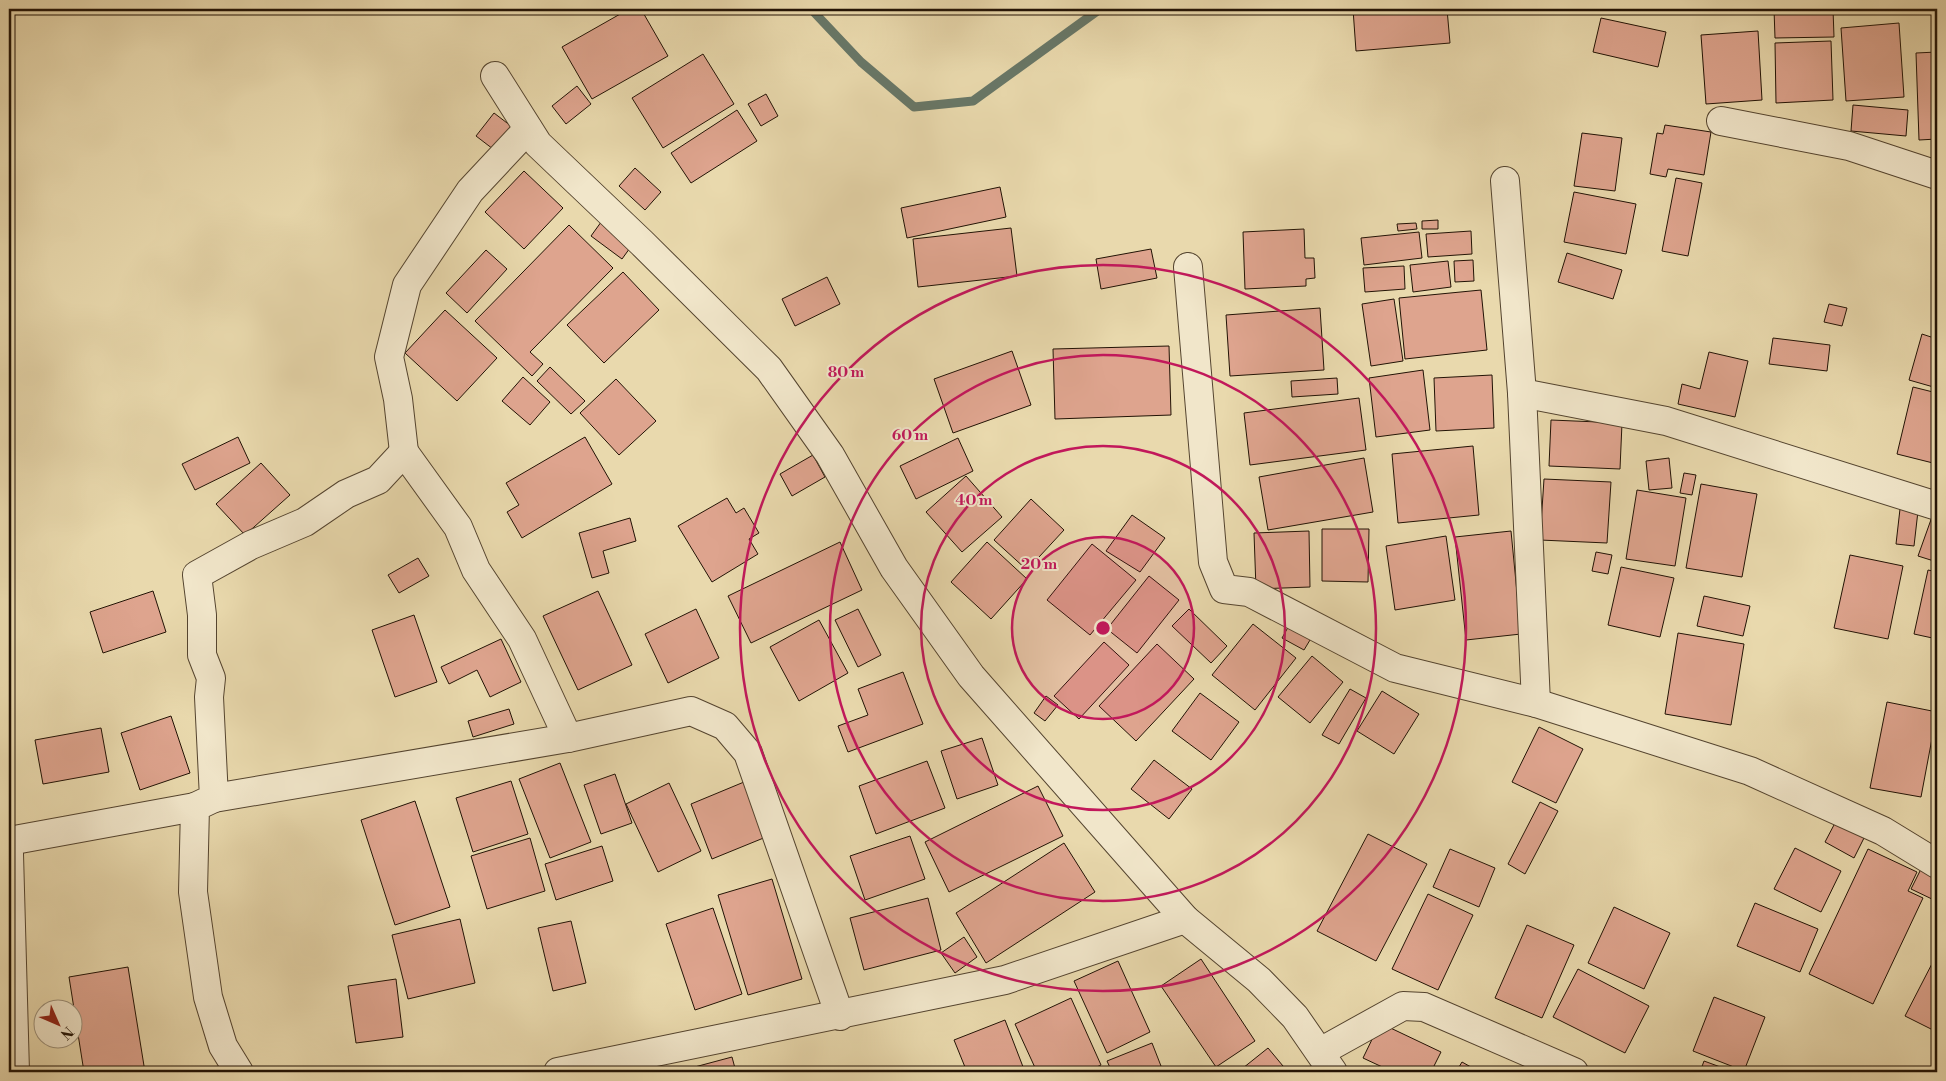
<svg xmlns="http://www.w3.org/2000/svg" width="1946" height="1081" viewBox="0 0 1946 1081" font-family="'Libre Bodoni',serif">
<rect width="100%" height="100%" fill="#e9d9ad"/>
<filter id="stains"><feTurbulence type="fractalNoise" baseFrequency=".004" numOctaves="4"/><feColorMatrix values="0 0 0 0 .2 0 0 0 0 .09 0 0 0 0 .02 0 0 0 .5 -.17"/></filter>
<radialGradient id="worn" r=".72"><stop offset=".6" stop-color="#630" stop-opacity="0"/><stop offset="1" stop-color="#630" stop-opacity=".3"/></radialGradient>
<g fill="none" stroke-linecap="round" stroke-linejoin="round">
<!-- stream -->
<polyline stroke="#687767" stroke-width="9" points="811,9 861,62 914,107 973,101 1100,9"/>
</g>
<!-- building -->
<g fill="#dea48e" stroke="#221305">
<polygon points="629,9 641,9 668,56 592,99 562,47"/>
<polygon points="1353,9 1447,9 1450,43 1356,51"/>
<polygon points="1774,9 1833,9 1834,37 1775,38"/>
<polygon points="1601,18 1666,32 1658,67 1593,52"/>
<polygon points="1899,23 1904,97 1846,101 1841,28"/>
<polygon points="1758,31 1762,100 1706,104 1701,35"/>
<polygon points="1831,41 1833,100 1776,103 1775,43"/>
<polygon points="1937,52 1937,139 1919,140 1916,53"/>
<polygon points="703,54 734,104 663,148 632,98"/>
<polygon points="577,86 591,104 566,124 552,106"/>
<polygon points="766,94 778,116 761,126 748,104"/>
<polygon points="1853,105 1908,110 1906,136 1851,131"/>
<polygon points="737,110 757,141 691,183 671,153"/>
<polygon points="494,113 511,126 493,149 476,136"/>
<polygon points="1665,125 1711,132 1704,175 1668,169 1666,177 1650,174 1657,133 1663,134"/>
<polygon points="1582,133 1622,138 1615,191 1574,186"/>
<polygon points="635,168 661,192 645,210 619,186"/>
<polygon points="524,171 563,208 524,249 485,212"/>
<polygon points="1676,178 1702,183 1688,256 1662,251"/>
<polygon points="1000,187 1006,217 907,238 901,208"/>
<polygon points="1574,192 1636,204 1626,254 1564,242"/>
<polygon points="604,218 635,241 622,259 591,236"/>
<polygon points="1438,220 1438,229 1422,229 1422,221"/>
<polygon points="1416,223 1417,229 1398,231 1397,224"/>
<polygon points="569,225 613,268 530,352 543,364 532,376 475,321"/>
<polygon points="1011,228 1017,276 918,287 913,239"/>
<polygon points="1304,229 1305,258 1314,258 1315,278 1306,279 1306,286 1245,289 1243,232"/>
<polygon points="1471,231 1472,254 1428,257 1426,234"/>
<polygon points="1419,232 1422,258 1364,265 1361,238"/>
<polygon points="1151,249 1157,278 1101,289 1096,259"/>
<polygon points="486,250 507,269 467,313 446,293"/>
<polygon points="1567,253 1622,270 1613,299 1558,282"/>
<polygon points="1473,260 1474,281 1455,282 1454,261"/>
<polygon points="1448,261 1451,287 1413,292 1410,265"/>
<polygon points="1404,266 1405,289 1365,292 1363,268"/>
<polygon points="623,272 659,310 604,363 567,325"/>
<polygon points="827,277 840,304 795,326 782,299"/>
<polygon points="1481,290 1487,350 1405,359 1399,298"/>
<polygon points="1394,299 1403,361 1371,366 1362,304"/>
<polygon points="1829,304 1847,308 1842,326 1824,322"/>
<polygon points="1320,308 1324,370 1230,376 1226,315"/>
<polygon points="445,310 497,358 457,401 405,353"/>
<polygon points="1922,334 1937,339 1937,388 1909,380"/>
<polygon points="1773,338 1830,345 1827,371 1769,364"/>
<polygon points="1169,346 1171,415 1055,419 1053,349"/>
<polygon points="1012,351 1031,405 953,433 934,379"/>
<polygon points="1709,352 1748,361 1735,417 1678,404 1682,384 1700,389"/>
<polygon points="550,367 585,401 571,414 537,381"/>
<polygon points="1423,370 1430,430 1376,437 1369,378"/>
<polygon points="1492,375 1494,428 1436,431 1434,378"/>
<polygon points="523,377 550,402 530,425 502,401"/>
<polygon points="1337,378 1338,394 1292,397 1291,381"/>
<polygon points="616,379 656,421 619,455 580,413"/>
<polygon points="1913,387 1937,393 1937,464 1897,454"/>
<polygon points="1359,398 1366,450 1250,465 1244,413"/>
<polygon points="1551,420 1622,423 1620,469 1549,466"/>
<polygon points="238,437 250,463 195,490 182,464"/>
<polygon points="585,437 612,484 522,538 507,512 519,505 506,483"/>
<polygon points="958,438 973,471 916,499 900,466"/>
<polygon points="1473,446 1479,515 1398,523 1392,454"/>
<polygon points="813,455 825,477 792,496 780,474"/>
<polygon points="1364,458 1373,512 1268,530 1259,477"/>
<polygon points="1669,458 1672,488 1649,490 1646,461"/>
<polygon points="261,463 290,495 245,535 216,504"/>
<polygon points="1684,473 1696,475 1692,495 1680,493"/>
<polygon points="966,476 1002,517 962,552 926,512"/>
<polygon points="1544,479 1611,482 1607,543 1540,540"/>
<polygon points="1701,484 1757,494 1742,577 1686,568"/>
<polygon points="1637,490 1686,498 1675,566 1626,559"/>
<polygon points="727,498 736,513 744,508 759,533 749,539 758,554 712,582 678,526"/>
<polygon points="1031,499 1064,530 1027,570 994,540"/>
<polygon points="1900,509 1918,511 1914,546 1896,544"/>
<polygon points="1933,514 1937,516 1937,562 1918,556"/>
<polygon points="1132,515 1165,538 1140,572 1106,551"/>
<polygon points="630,518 636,541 603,551 609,573 592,578 579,533"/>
<polygon points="1322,529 1369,529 1368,582 1322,581"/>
<polygon points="1309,531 1310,587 1256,589 1254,533"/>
<polygon points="1511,531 1521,634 1466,640 1455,537"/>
<polygon points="1446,536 1455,600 1395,610 1386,546"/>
<polygon points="840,542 862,590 751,643 728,596"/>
<polygon points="987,542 1027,579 991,619 951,582"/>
<polygon points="1092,544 1136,580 1090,635 1047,600"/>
<polygon points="1596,552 1612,555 1608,574 1592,571"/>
<polygon points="1850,555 1903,566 1888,639 1834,628"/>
<polygon points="418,558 429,576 399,593 388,575"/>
<polygon points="1621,567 1674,578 1660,637 1608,625"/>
<polygon points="1928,570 1937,572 1937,639 1914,634"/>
<polygon points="1149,576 1179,600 1137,653 1107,629"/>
<polygon points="153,591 166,632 103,653 90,612"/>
<polygon points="598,591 632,665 578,690 543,616"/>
<polygon points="1704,596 1750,606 1743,636 1697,626"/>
<polygon points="696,609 719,658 668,683 645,634"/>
<polygon points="858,609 881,655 858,667 835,620"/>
<polygon points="1189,609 1227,646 1211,663 1172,626"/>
<polygon points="414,615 437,682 395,697 372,630"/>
<polygon points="819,620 848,673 799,701 770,647"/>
<polygon points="1291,622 1313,635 1304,650 1282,638"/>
<polygon points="1253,624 1296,658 1255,710 1212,675"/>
<polygon points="1678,633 1744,644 1731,725 1665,714"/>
<polygon points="501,639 521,682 490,697 477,670 449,684 441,667"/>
<polygon points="1104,642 1129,665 1079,719 1054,696"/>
<polygon points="1157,644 1194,679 1136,741 1099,706"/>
<polygon points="1312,656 1343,682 1310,723 1278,697"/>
<polygon points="903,672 923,724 848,752 838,726 868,715 858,689"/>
<polygon points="1350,689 1366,698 1339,744 1322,735"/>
<polygon points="1382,691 1419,714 1394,754 1357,731"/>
<polygon points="1200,693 1239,722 1211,760 1172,731"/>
<polygon points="1046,696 1058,705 1045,721 1034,713"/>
<polygon points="1887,702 1937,712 1921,797 1870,788"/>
<polygon points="509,709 514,724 473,737 468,721"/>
<polygon points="171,716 190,773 140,790 121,733"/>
<polygon points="1539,727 1583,749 1556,803 1512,782"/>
<polygon points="101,728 109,772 43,784 35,740"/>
<polygon points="982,738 998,785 957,799 941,751"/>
<polygon points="1154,760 1192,789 1169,819 1131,789"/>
<polygon points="927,761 945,808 876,834 859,786"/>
<polygon points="560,763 591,842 550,858 519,779"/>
<polygon points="615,774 632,823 601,834 584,785"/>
<polygon points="511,781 528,834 473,852 456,798"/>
<polygon points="744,782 766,837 712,859 691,804"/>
<polygon points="669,783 701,851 658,872 626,804"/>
<polygon points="1038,786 1063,836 949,892 925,842"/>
<polygon points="415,801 450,907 395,925 361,820"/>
<polygon points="1540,802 1558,811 1525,874 1508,864"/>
<polygon points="1835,823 1864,838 1854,858 1825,842"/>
<polygon points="1368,834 1427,864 1376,961 1317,931"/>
<polygon points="910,836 925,879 865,900 850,856"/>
<polygon points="530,838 545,891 487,909 471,856"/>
<polygon points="1064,843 1095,892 986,963 956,913"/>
<polygon points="602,846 613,881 556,900 545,864"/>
<polygon points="1795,848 1841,871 1821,912 1774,889"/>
<polygon points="1450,849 1495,868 1479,907 1433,887"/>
<polygon points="1868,849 1917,872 1908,891 1923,898 1873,1004 1809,974"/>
<polygon points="1921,869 1937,877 1937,893 1934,900 1911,889"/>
<polygon points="772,879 802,979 748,995 718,895"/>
<polygon points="1428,894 1473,915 1438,990 1392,969"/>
<polygon points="928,898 941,950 864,970 850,918"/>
<polygon points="1755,903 1818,929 1800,972 1737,946"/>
<polygon points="1614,907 1670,933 1644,989 1588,963"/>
<polygon points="713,908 742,994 695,1010 666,924"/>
<polygon points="460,919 475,983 408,999 392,935"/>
<polygon points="571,921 586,983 553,991 538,928"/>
<polygon points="1527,925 1574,945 1542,1018 1495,998"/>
<polygon points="964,937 977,957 955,973 941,953"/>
<polygon points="1937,954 1937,1032 1905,1016"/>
<polygon points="1201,959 1255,1041 1216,1067 1161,986"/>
<polygon points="1118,961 1150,1032 1107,1053 1074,981"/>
<polygon points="128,967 145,1072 84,1072 69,977"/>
<polygon points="1578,969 1649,1006 1625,1053 1553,1017"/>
<polygon points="396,979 403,1037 356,1043 348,986"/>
<polygon points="1714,997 1765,1017 1744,1071 1693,1051"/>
<polygon points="1071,998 1101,1065 1086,1072 1037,1072 1015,1024"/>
<polygon points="1005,1020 1025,1072 967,1072 954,1040"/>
<polygon points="1380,1023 1441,1052 1431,1072 1393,1072 1363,1058"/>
<polygon points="1152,1043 1161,1066 1146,1072 1112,1072 1107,1061"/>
<polygon points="1268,1048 1288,1072 1238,1072"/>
<polygon points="732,1057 736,1072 676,1072"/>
<polygon points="1704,1061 1734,1072 1700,1072"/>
<polygon points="1462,1062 1478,1071 1478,1072 1456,1072"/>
<polygon points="879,1068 880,1072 869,1072"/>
</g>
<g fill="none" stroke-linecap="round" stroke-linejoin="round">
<defs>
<g id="minor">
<polyline points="495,76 538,144 642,243 769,369 830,455 894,568 971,676 1185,919 1259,980 1295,1017 1333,1072"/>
<polyline points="1721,121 1849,146 1937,175"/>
<polyline points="1505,181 1522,393 1536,703"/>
<polyline points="1188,267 1213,562 1224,589 1249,592 1395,668 1536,703 1750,771 1883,831 1937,864"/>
<polyline points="1522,393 1666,421 1937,506"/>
<polyline points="404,452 398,399 389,357 407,285 470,191 528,129"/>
<polyline points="214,798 568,738 691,711 725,726 748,753 840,1016"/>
<polyline points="9,841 195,807"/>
<polyline points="9,854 15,1072"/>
<polyline points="1320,1052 1403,1006 1424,1007 1574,1072"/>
<polyline points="239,1072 223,1046 208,997 193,892 195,807 214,798 209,697 211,678 202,655 202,615 197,575 251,545 305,522 346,494 378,480 404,452 458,527 476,570 522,639 568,738"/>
<polyline points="558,1072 1005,980 1185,919"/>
</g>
</defs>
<!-- minor casing -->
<use href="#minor" stroke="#54442f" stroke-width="30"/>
<!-- minor -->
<use href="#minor" stroke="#f1e6ca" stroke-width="28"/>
</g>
<!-- distance rings -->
<circle cx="1103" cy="628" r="91" fill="#c2185b" fill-opacity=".12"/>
<g fill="none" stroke="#c2185b" stroke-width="2.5">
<circle cx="1103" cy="628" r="91"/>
<circle cx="1103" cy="628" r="182"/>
<circle cx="1103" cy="628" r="273"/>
<circle cx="1103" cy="628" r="363"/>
</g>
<circle cx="1103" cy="628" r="8" fill="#c2185b" stroke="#f1e6ca" stroke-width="2.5"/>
<g font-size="15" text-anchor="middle" font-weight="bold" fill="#c2185b" stroke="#f1e6ca" stroke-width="4" stroke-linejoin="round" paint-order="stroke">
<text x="846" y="377">80 m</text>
<text x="910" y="440">60 m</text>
<text x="974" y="505">40 m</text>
<text x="1039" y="569">20 m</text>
</g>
<!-- margin -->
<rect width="1946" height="1081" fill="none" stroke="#e9d9ad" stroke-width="30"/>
<rect x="10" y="10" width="1926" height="1061" fill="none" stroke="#221305" stroke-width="2.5"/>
<rect x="15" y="15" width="1916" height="1051" fill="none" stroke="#221305"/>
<!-- north arrow -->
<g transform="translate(58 1024) rotate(135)"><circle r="24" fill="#f1e6ca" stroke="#9e927b"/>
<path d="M0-4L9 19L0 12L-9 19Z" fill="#8f2418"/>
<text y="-8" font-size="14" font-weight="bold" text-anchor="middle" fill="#221305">N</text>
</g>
<rect width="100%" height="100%" filter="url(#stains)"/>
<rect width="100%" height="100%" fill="url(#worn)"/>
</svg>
